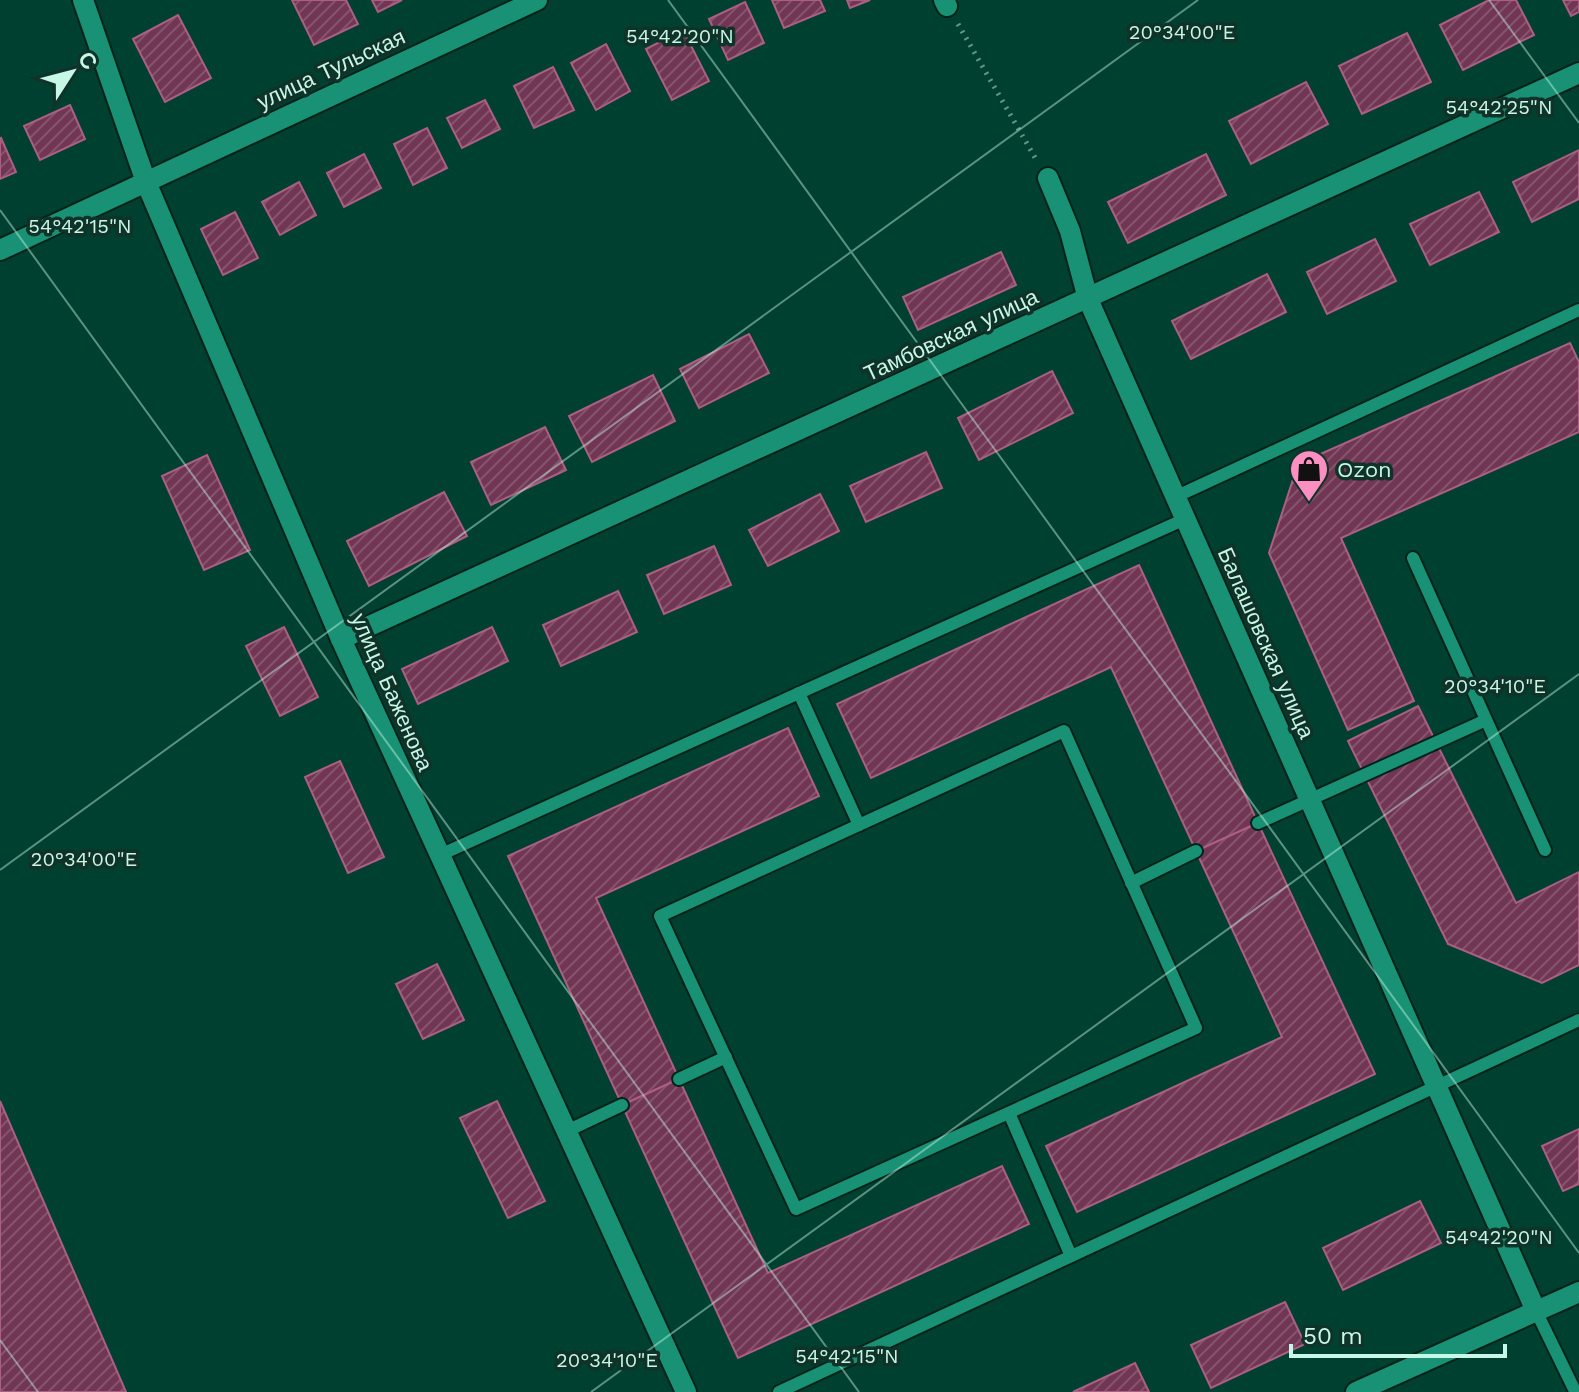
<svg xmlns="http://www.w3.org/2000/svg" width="1579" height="1392" viewBox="0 0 1579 1392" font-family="'Work Sans',sans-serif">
<defs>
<pattern id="building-hatch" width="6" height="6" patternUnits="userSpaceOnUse" patternTransform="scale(2)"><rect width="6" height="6" fill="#713653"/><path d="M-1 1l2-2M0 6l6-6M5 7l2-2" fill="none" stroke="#84546c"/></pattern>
</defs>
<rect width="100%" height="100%" fill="#004031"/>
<!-- building -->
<g fill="url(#building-hatch)" stroke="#ac5f83" stroke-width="2">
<polygon points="292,0 346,0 358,24 314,45"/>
<polygon points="372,0 402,0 378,12"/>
<polygon points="772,0 820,0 825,11 784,28"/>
<polygon points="847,0 870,0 850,8"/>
<polygon points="1489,0 1516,0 1534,35 1463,70 1440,25"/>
<polygon points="1563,0 1579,0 1579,12 1571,16"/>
<polygon points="745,2 764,43 728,60 709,19"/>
<polygon points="178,15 211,78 165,102 133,39"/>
<polygon points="683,30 709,81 672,100 646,49"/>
<polygon points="1407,33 1431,82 1362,114 1339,66"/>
<polygon points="606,44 630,91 596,110 571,63"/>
<polygon points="553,67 574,110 534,128 514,86"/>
<polygon points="1306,82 1328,124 1251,164 1229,121"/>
<polygon points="485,100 500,129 462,148 447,118"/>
<polygon points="70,105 85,139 40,160 24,126"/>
<polygon points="427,128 447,168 413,185 394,144"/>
<polygon points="1,138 16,172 0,179 0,139"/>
<polygon points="1579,150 1579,199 1532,222 1513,182"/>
<polygon points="364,154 381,188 344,207 327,173"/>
<polygon points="1206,154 1226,195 1128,243 1108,202"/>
<polygon points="299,182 316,215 280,235 262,202"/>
<polygon points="1479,192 1499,232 1430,265 1410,224"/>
<polygon points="235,212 258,258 223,275 201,229"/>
<polygon points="1375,239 1396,281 1327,314 1307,272"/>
<polygon points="1001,252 1016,285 918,330 903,297"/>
<polygon points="1267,274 1286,312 1191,359 1172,321"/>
<polygon points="749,334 769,373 699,408 680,369"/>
<polygon points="1570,343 1579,362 1579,432 1341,538 1414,701 1348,730 1269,553 1298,464"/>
<polygon points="1052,371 1073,413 979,460 958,418"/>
<polygon points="653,375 675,421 592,462 569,416"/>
<polygon points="545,427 566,470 491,505 471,462"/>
<polygon points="926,452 942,488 866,522 850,486"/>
<polygon points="207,455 250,550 204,570 162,476"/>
<polygon points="444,492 467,536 369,586 347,541"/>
<polygon points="820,494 839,531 768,566 749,530"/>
<polygon points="714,546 731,585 664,614 647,575"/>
<polygon points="1139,565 1258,823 1196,851 1111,667 871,778 837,704"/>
<polygon points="618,591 637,632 561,666 543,625"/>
<polygon points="284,627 318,697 280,716 246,646"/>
<polygon points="492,627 508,661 418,704 402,669"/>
<polygon points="1418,706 1516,903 1579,872 1579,965 1542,983 1448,944 1348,741"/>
<polygon points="788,728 819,796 596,898 679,1079 622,1105 508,856"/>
<polygon points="340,761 384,857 348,873 305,777"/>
<polygon points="1258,823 1375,1074 1077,1212 1046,1146 1282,1037 1196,851"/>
<polygon points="437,964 464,1020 423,1039 396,984"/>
<polygon points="679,1079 768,1273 1002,1166 1029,1224 738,1358 622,1105"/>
<polygon points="0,1101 126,1392 0,1392"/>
<polygon points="497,1101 545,1201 508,1218 460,1118"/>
<polygon points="1579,1129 1579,1184 1563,1191 1542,1146"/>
<polygon points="1420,1201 1441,1243 1343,1290 1323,1248"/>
<polygon points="1285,1302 1305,1344 1211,1388 1191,1345"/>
<polygon points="1135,1363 1149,1392 1073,1392"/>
</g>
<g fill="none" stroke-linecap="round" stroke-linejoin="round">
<defs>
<g id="service">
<polyline points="1175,497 1579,310"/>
<polyline points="1413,558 1545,850"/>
<polyline points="799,693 859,825"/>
<polygon points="1064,731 1196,1028 796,1209 660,916"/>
<polyline points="1258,823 1486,720"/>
<polyline points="440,855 1185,519"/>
<polyline points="1131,883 1196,851"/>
<polyline points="679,1079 726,1057"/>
<polyline points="1009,1113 1071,1256"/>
<polyline points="567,1131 622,1105"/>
<polyline points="1536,1311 1574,1389"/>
<polyline points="779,1392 1579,1020"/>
</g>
<g id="minor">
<polyline points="83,0 146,182"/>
<polyline points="944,0 947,6"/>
<polyline points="1048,178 1070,231 1088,299 1536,1311"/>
<polyline points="341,639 1579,73"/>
</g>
<g id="tertiary">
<polyline points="146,182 341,639 686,1392"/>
<polyline points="0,250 537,0"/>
<polyline points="1356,1392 1579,1292"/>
</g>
</defs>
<!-- service casing -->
<use href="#service" stroke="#01231a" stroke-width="16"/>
<!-- minor casing -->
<use href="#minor" stroke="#01231a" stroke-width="24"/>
<!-- tertiary casing -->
<use href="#tertiary" stroke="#01231a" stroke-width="24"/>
<!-- path -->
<polyline stroke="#5f9787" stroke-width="5" stroke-dasharray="2 6" stroke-linecap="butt" points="958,24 1037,161"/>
<!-- service -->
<use href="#service" stroke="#189174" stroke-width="12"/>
<!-- minor -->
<use href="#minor" stroke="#189174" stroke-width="20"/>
<!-- tertiary -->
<use href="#tertiary" stroke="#189174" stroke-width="20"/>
</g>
<!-- ticks -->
<path fill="none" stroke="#c7f7e6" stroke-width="2" stroke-opacity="0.45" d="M668,0L1579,1253M1489,0L1579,123M0,210L859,1392M0,870L1198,0M0,1340L38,1392M591,1392L1579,674"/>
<!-- icons -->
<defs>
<symbol id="shop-pin" viewBox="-11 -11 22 30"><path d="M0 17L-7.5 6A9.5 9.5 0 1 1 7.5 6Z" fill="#fc8fc2" stroke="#103228"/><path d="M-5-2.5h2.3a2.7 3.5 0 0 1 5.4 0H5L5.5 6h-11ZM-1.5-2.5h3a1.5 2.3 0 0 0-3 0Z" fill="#111"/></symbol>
</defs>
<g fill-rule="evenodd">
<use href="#shop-pin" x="1287" y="447" width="44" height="60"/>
</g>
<g text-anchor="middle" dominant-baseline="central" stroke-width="7" stroke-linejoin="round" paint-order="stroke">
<!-- street labels -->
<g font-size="22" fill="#c7f7e6" stroke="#103228">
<text transform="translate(331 69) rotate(-25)">улица Тульская</text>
<text transform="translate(951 335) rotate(-25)">Тамбовская улица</text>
<text transform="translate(1266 643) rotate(66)">Балашовская улица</text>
<text transform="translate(392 692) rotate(66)">улица Баженова</text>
</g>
<!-- poi labels -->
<g font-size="22" fill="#c7f7e6" stroke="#103228" text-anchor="start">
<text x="1337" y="469">Ozon</text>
</g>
</g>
<g font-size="20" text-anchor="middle" fill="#c7f7e6" stroke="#103228" stroke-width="7" stroke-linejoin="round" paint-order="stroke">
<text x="1182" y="39">20°34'00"E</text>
<text x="680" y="43">54°42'20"N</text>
<text x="1499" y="114">54°42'25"N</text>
<text x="80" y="233">54°42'15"N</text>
<text x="1495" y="693">20°34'10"E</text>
<text x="84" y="866">20°34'00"E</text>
<text x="1499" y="1244">54°42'20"N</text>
<text x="847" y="1363">54°42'15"N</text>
<text x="607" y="1367">20°34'10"E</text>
</g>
<!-- north arrow -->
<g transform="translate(72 72) rotate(54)" stroke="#103228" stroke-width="6" paint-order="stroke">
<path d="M0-6L14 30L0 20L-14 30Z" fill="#c7f7e6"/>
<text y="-12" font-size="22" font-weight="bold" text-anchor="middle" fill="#c7f7e6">С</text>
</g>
<!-- scale -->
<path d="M1291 1344v12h214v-12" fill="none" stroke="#c7f7e6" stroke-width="4"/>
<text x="1303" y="1344" font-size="24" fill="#c7f7e6" stroke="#103228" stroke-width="6" paint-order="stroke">50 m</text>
</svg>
